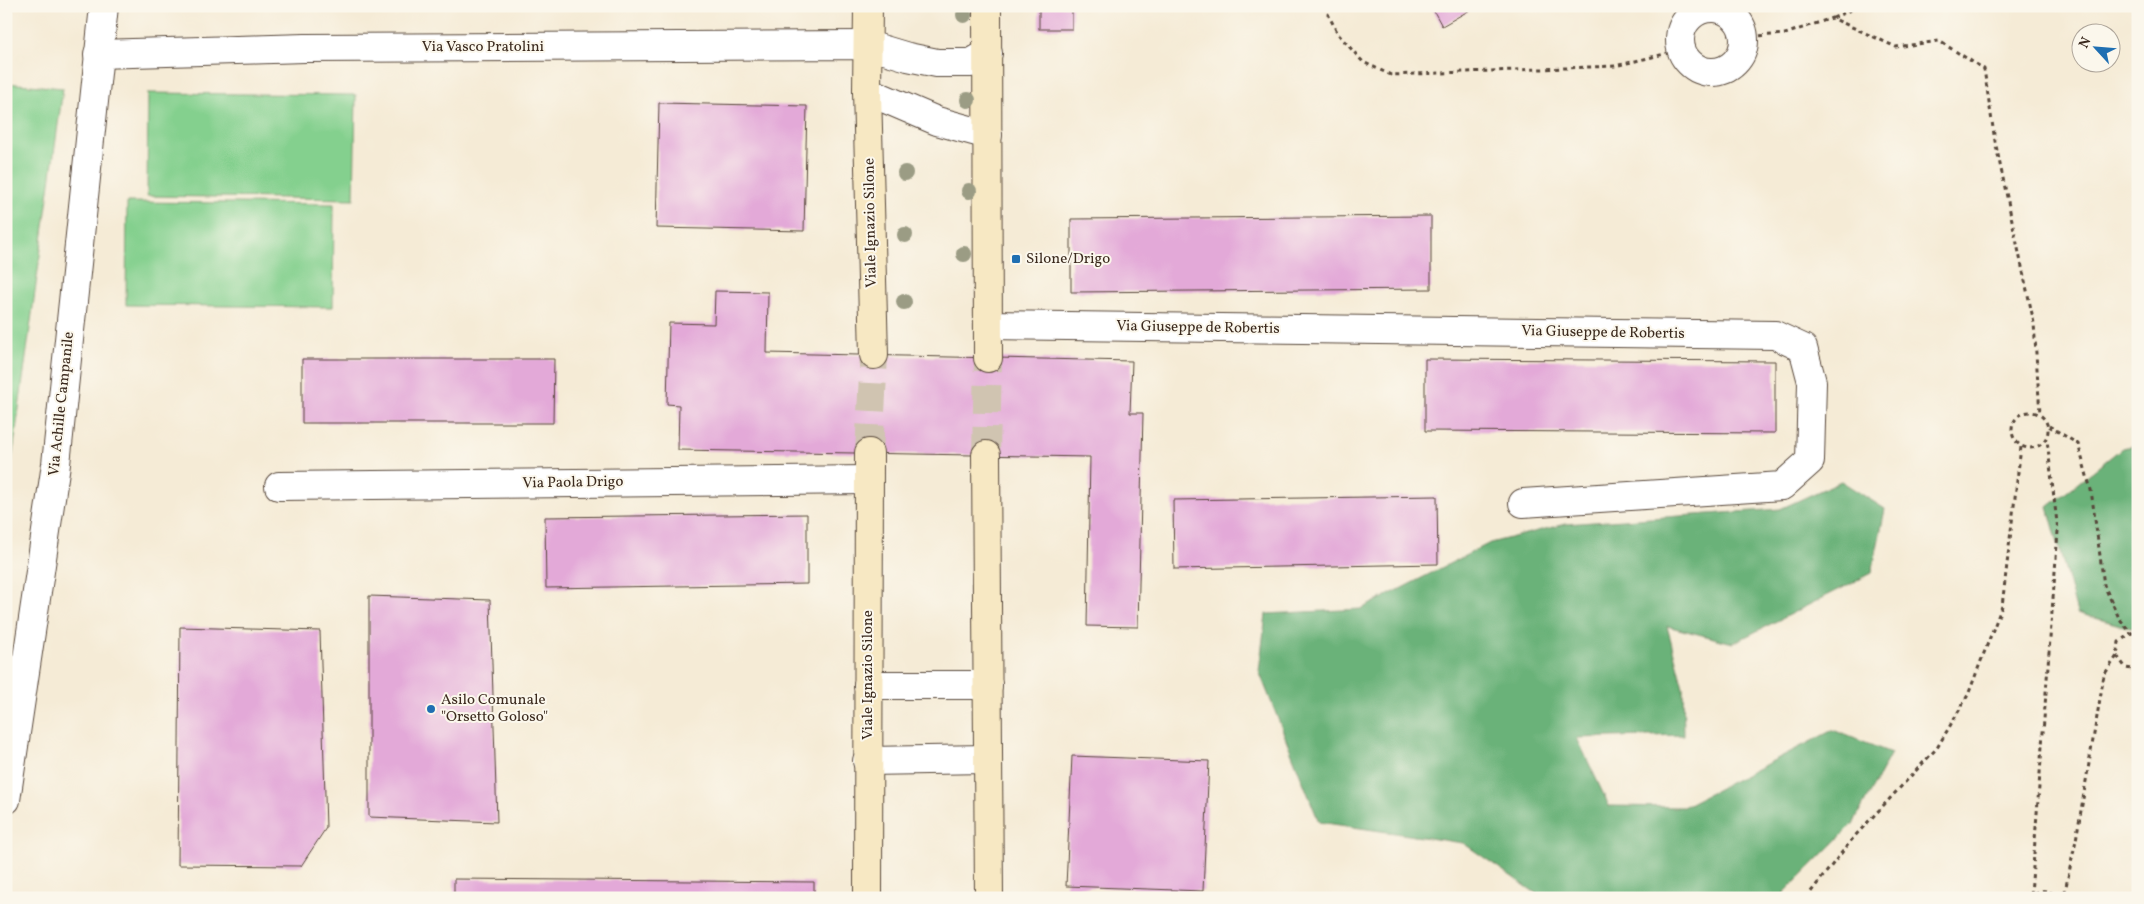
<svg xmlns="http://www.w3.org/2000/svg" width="2144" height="904" viewBox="0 0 2144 904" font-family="Vollkorn,serif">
<rect width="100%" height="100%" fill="#fbf7ec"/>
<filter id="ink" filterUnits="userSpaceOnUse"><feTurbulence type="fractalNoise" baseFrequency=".02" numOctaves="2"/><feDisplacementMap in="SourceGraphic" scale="10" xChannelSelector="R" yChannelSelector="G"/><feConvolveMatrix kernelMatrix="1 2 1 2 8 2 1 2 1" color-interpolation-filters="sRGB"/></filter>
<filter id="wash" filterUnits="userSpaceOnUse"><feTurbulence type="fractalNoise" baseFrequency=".0096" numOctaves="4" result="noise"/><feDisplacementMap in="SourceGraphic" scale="20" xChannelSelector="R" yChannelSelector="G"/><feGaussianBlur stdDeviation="1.12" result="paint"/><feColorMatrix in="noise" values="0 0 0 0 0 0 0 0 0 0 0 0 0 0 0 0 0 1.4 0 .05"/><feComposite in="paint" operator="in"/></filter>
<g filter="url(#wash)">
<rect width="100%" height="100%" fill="#f5ebd6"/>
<!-- green -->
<g fill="#84d08e" stroke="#607d56">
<polygon points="6,6 13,6 6,69"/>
<polygon points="6,83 63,88 6,503"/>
<polygon points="148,93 356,95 354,199 147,196"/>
<polygon points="127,202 334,204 333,307 126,305"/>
</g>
<!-- forest -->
<g fill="#6bb279" stroke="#536e4c">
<polygon points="2138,445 2138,630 2077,613 2048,507 2122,448"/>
<polygon points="1841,481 1885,509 1872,573 1733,643 1667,626 1683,687 1684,735 1577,738 1609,806 1683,807 1833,730 1891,753 1853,824 1779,898 1543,898 1463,843 1319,822 1259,671 1266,614 1361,609 1490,543 1565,524 1780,509"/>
</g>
<g id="blocks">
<!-- building -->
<g fill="#e3a9d8">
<rect x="1039" y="6" width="33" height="23"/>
<polygon points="1431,6 1477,6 1442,26"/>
<polygon points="659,103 807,106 804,231 656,228"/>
<polygon points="1431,216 1431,289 1071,292 1071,219"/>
<polygon points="715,291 768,292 767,353 1132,361 1130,413 1143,413 1138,627 1087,626 1090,457 678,450 679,405 667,404 669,323 714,324"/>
<polygon points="302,359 554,359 553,423 302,423"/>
<polygon points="1425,359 1775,361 1775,433 1425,431"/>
<polygon points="1437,496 1438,564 1174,569 1173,500"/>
<polygon points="807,514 807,584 546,588 545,517"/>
<polygon points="369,596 490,600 497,822 369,817"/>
<polygon points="180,627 320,631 326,828 301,866 178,865"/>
<polygon points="1072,756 1209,761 1203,891 1066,886"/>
<polygon points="454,879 814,882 814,898 454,898"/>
</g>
</g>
</g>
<g filter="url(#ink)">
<use href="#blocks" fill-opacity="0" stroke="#57473a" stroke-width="1"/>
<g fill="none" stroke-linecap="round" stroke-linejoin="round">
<!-- secondary-tunnel -->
<g stroke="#d0c4b1" stroke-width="28" stroke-dasharray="28 14" stroke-linecap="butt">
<polyline points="869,453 874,355"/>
<polyline points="986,455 988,358"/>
</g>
<defs>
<g id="street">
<circle cx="1712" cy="40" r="32"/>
<polyline points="98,54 305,48 868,45 908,57 937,63 971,63 988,53"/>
<polyline points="867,91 937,121 988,135"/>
<polyline points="989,325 1775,335 1803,348 1812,382 1810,461 1782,486 1523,503"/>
<polyline points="279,486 868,480"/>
<polyline points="868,685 988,685"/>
<polyline points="867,761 988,759"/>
<polyline points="6,800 56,464 104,6"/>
</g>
<g id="secondary">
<polyline points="868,6 867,91 874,355"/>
<polyline points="987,6 988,358"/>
<polyline points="986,455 989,898"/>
<polyline points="868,898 869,453"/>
</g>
</defs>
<!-- street casing -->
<use href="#street" stroke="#57473a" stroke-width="30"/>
<!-- secondary casing -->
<use href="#secondary" stroke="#57473a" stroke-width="30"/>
<!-- path -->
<g stroke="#57473a" stroke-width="3" stroke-dasharray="4 4" stroke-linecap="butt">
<polyline points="1324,6 1338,34 1363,62 1391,75 1615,66 1681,50"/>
<polyline points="1833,18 1859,6"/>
<polyline points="1744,37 1785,34 1832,18 1896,47 1939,41 1984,69 1995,141 2034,323 2040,414"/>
<circle cx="2030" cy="430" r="18"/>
<polyline points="2049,426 2078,444 2091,490 2104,585 2119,618 2131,633"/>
<polyline points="2117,656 2126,668 2138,670"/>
<polyline points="2031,894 2058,531 2047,440"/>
<polyline points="2057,897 2065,891 2076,840 2104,675 2117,656 2119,642 2131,633 2138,634"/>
<polyline points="1806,898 1854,837 1937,748 1968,695 2002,606 2021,447"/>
<path d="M2028,898C2037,889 2048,888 2057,897"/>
</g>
<!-- street -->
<use href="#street" stroke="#fff" stroke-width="28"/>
<!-- secondary -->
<use href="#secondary" stroke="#f7e8c3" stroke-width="28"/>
</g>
<!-- trees -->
<g fill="#9b9c84">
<circle cx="964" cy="15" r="8"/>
<circle cx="968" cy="100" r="8"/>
<circle cx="905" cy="173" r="8"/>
<circle cx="969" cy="191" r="8"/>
<circle cx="905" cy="235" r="8"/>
<circle cx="964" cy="254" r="8"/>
<circle cx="904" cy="302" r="8"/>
</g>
</g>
<!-- markers -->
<g fill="#1f6fb2" stroke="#fbf7ec" stroke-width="2">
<rect x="1011" y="254" width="10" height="10" rx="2.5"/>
<circle cx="431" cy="709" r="5"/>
</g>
<g text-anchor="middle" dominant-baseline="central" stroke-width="4" stroke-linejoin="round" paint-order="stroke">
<!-- street labels -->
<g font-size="15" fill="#3b2a1e" stroke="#fbf7ec">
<text x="483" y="47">Via Vasco Pratolini</text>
<text transform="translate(871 223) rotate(-91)">Viale Ignazio Silone</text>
<text transform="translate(1198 328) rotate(1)">Via Giuseppe de Robertis</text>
<text transform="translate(1603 333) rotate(1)">Via Giuseppe de Robertis</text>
<text transform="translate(62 404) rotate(-84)">Via Achille Campanile</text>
<text transform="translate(573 483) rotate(-1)">Via Paola Drigo</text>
<text transform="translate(868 675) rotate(-90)">Viale Ignazio Silone</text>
</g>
<!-- poi labels -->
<g font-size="15" fill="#3b2a1e" stroke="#fbf7ec" text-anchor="start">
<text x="1026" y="259">Silone/Drigo</text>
<text x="441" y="700">Asilo Comunale<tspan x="441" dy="17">"Orsetto Goloso"</tspan></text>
</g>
</g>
<!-- margin -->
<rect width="2144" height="904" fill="none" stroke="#fbf7ec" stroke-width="25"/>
<!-- north arrow -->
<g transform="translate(2096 48) rotate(296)"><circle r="24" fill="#fbf7ec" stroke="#aea59a"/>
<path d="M0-4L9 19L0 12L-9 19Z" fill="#1f6fb2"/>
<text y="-8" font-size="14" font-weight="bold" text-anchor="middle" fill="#3b2a1e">N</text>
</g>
</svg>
